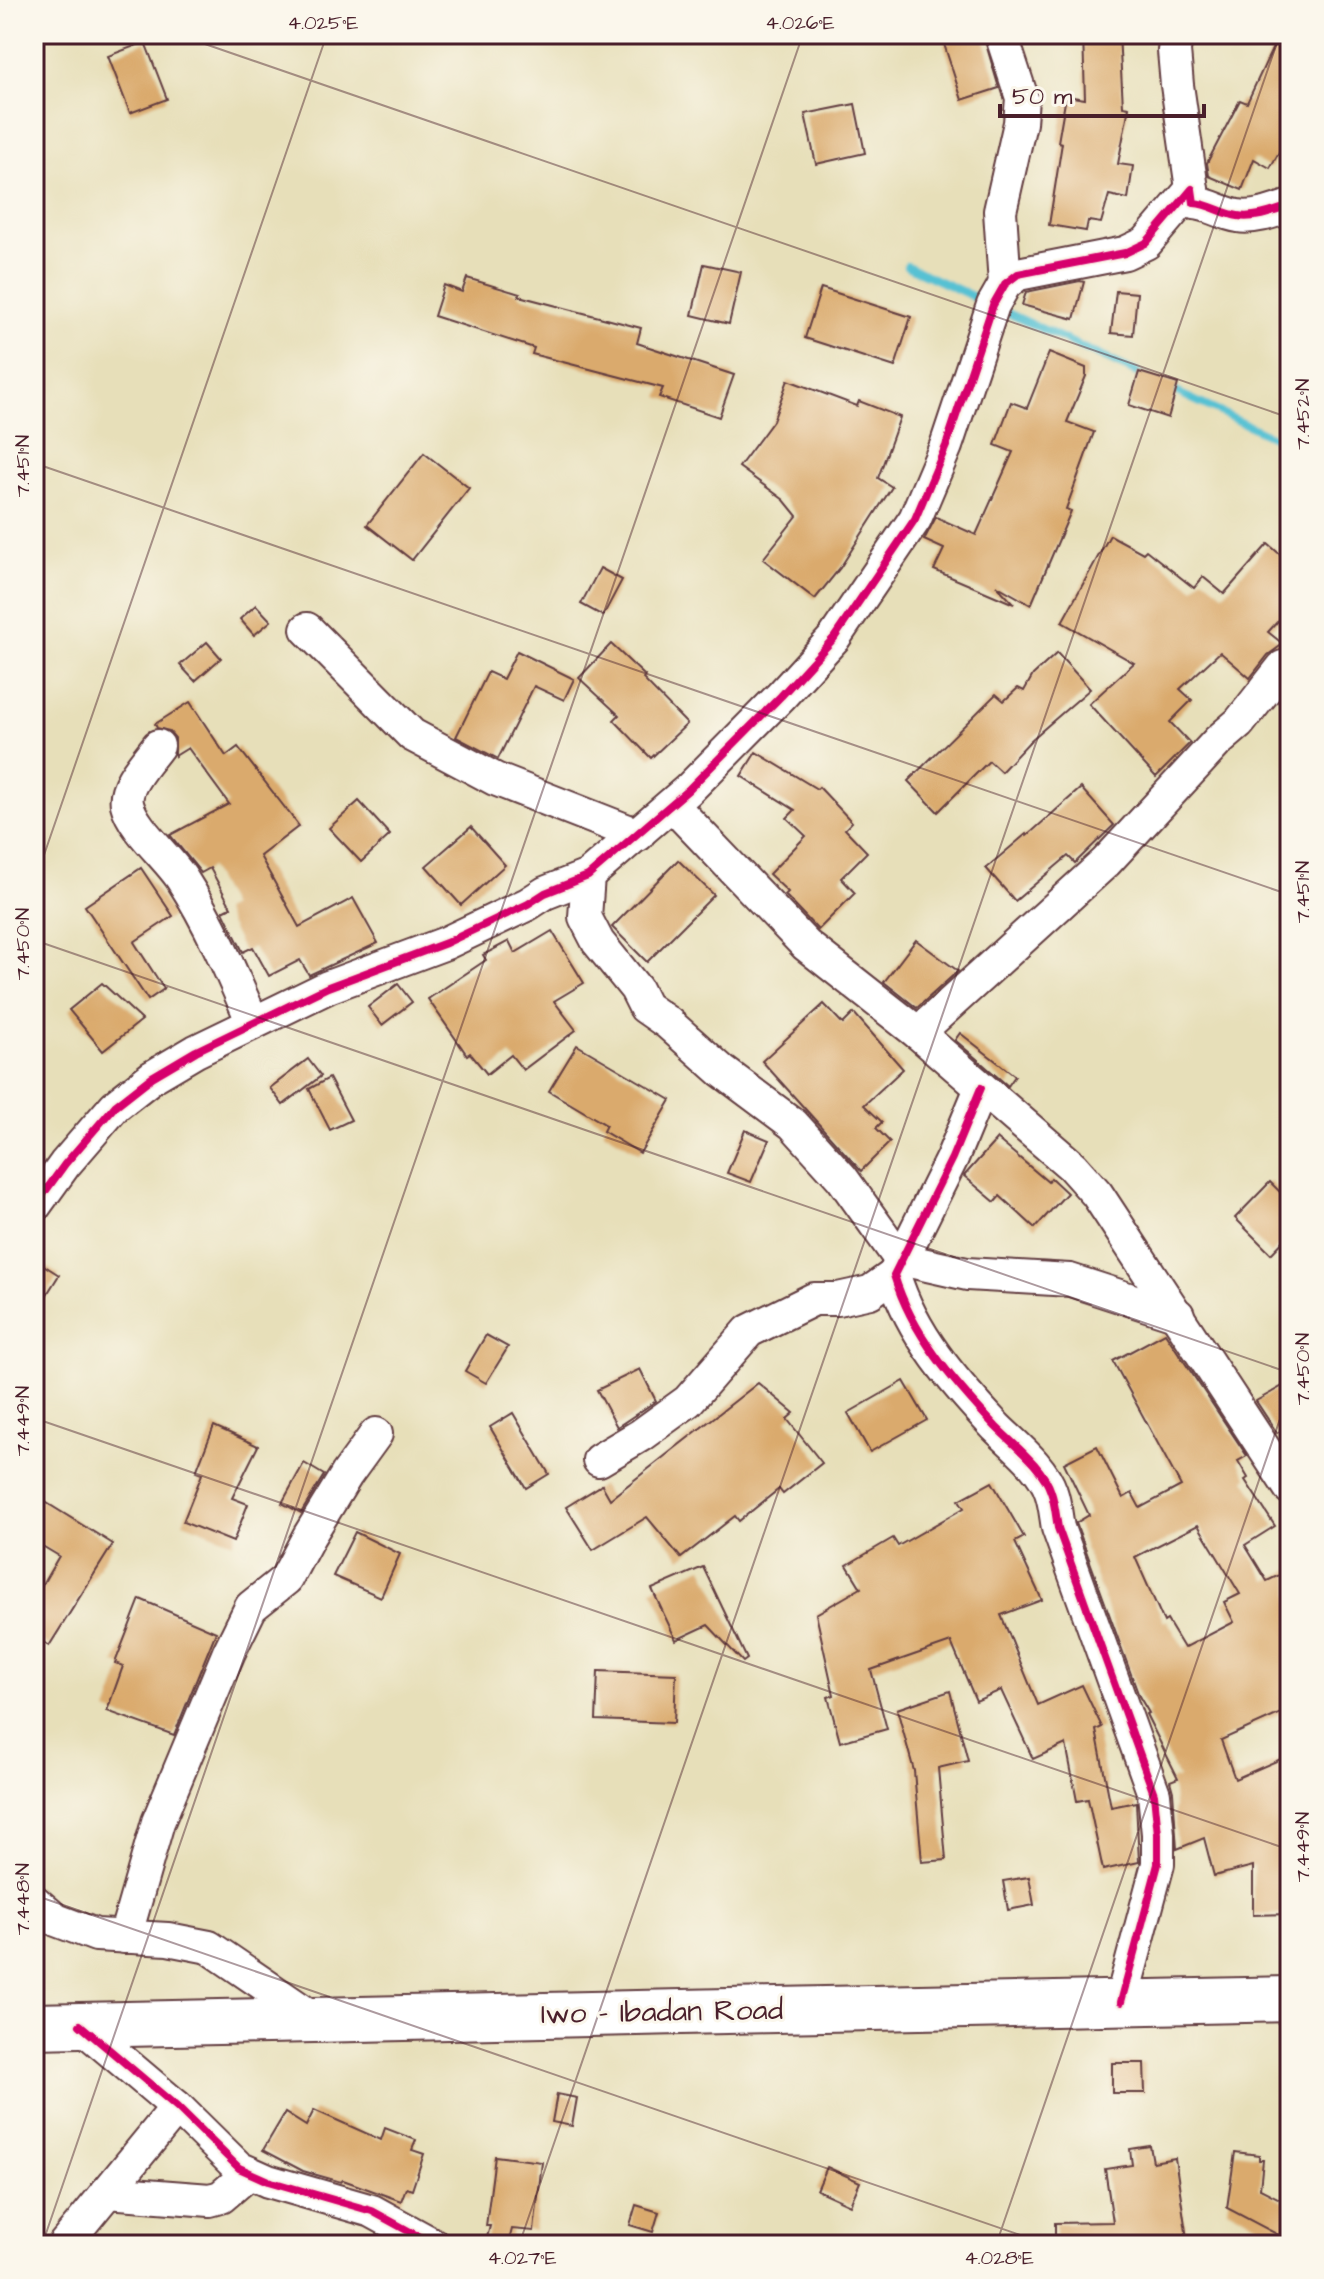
<svg xmlns="http://www.w3.org/2000/svg" width="1324" height="2279" viewBox="0 0 1324 2279" font-family="'Architects Daughter',sans-serif">
<rect width="100%" height="100%" fill="#fbf7ec"/>
<filter id="ink" filterUnits="userSpaceOnUse"><feTurbulence type="fractalNoise" baseFrequency=".0125" numOctaves="2"/><feDisplacementMap in="SourceGraphic" scale="16" xChannelSelector="R" yChannelSelector="G"/><feConvolveMatrix kernelMatrix="1 2 1 2 8 2 1 2 1" color-interpolation-filters="sRGB"/></filter>
<filter id="wash" filterUnits="userSpaceOnUse"><feTurbulence type="fractalNoise" baseFrequency=".006" numOctaves="4" result="noise"/><feDisplacementMap in="SourceGraphic" scale="32" xChannelSelector="R" yChannelSelector="G"/><feGaussianBlur stdDeviation="1.8" result="paint"/><feColorMatrix in="noise" values="0 0 0 0 0 0 0 0 0 0 0 0 0 0 0 0 0 1.4 0 .05"/><feComposite in="paint" operator="in"/></filter>
<g filter="url(#wash)">
<rect width="100%" height="100%" fill="#e7dfb9"/>
<g fill="none" stroke-linecap="round" stroke-linejoin="round">
<!-- stream -->
<g stroke="#57c1d3" stroke-width="8">
<polyline points="907,266 985,302"/>
<polyline points="997,308 1148,378"/>
<polyline points="1168,388 1290,445"/>
</g>
</g>
<g id="blocks">
<!-- building -->
<g fill="#daaa6d" fill-rule="evenodd">
<polygon points="974,34 983,34 999,88 962,100 944,44"/>
<polygon points="1083,34 1119,34 1123,106 1129,107 1118,164 1133,166 1128,199 1109,195 1101,223 1088,221 1086,231 1049,225 1062,143 1058,142 1066,96 1085,99"/>
<polygon points="1279,34 1290,34 1290,133 1270,168 1254,159 1242,190 1209,176 1207,163 1240,100 1247,103"/>
<polygon points="145,42 167,99 130,113 108,56"/>
<polygon points="855,104 865,153 816,164 805,114"/>
<polygon points="704,264 741,272 729,324 692,315"/>
<polygon points="467,278 520,294 519,296 641,328 637,343 734,375 719,417 659,397 663,388 532,354 534,348 434,316 444,285 462,292"/>
<polygon points="1080,281 1084,282 1074,319 1022,305 1026,292"/>
<polygon points="821,288 911,317 895,367 805,338"/>
<polygon points="1116,291 1137,293 1133,335 1111,333"/>
<polygon points="1049,353 1086,368 1086,376 1067,422 1094,432 1066,509 1071,511 1031,605 996,585 1014,604 934,570 944,549 924,540 936,517 976,535 1013,452 995,445 1011,402 1027,408"/>
<polygon points="1139,372 1178,384 1168,418 1129,405"/>
<polygon points="788,380 857,406 859,401 900,417 878,478 892,487 840,568 815,599 763,559 797,516 784,500 739,467 773,421"/>
<polygon points="424,453 469,488 412,560 367,525"/>
<polygon points="1110,535 1143,553 1146,550 1194,588 1203,577 1224,594 1268,544 1290,563 1290,608 1268,632 1283,644 1268,655 1250,678 1220,652 1180,689 1192,700 1170,722 1190,743 1156,777 1089,704 1134,663 1062,622"/>
<polygon points="600,568 622,580 603,616 581,604"/>
<polygon points="256,605 271,621 254,635 240,619"/>
<polygon points="207,642 221,658 195,681 180,665"/>
<polygon points="611,644 645,676 643,679 687,724 651,758 614,720 619,715 579,678"/>
<polygon points="517,651 574,679 564,700 534,686 498,759 456,737 488,672 503,679"/>
<polygon points="1057,653 1090,689 1031,740 1001,772 989,761 938,812 908,781 996,694 1004,701 1018,688 1024,691 1033,675"/>
<polygon points="190,702 226,756 238,747 299,826 260,856 299,927 353,898 378,943 309,975 300,960 269,976 253,947 243,952 223,911 231,907 210,868 201,873 170,835 229,804 188,748 175,756 175,738 169,731 157,728 155,724"/>
<polygon points="756,752 817,789 819,787 852,822 845,829 867,852 841,878 855,893 818,930 785,895 788,892 769,874 806,836 787,818 795,810 741,776"/>
<polygon points="1081,788 1114,825 1075,863 1068,856 1015,901 986,868 1026,834 1027,836"/>
<polygon points="359,801 390,835 361,862 329,828"/>
<polygon points="471,827 505,865 461,905 426,866"/>
<polygon points="678,860 714,895 647,962 612,927"/>
<polygon points="141,868 173,916 134,942 164,989 148,1000 85,906"/>
<polygon points="552,931 584,983 554,1001 576,1030 523,1070 511,1055 487,1074 470,1053 467,1055 428,999 486,960 483,955 509,941 515,953"/>
<polygon points="916,940 958,971 917,1008 884,982"/>
<polygon points="102,983 142,1020 103,1051 69,1010"/>
<polygon points="398,984 412,1002 382,1025 368,1007"/>
<polygon points="824,1004 843,1024 854,1013 903,1069 864,1105 882,1122 876,1128 890,1142 861,1171 762,1061"/>
<polygon points="960,1033 1015,1076 1008,1086 955,1040"/>
<polygon points="577,1045 671,1100 640,1153 603,1131 606,1125 549,1091"/>
<polygon points="308,1059 321,1076 283,1105 270,1088"/>
<polygon points="329,1078 351,1120 330,1130 309,1089"/>
<polygon points="745,1130 769,1140 751,1182 727,1173"/>
<polygon points="997,1139 1048,1182 1051,1178 1067,1193 1035,1228 1000,1196 995,1202 964,1176"/>
<polygon points="1270,1182 1290,1202 1290,1234 1271,1254 1235,1218"/>
<polygon points="34,1259 59,1275 34,1315"/>
<path d="M1165,1333L1247,1456L1238,1461L1248,1478L1245,1480L1275,1526L1245,1545L1267,1581L1290,1570V1709L1221,1740L1235,1779L1290,1755V1914L1253,1915V1866L1214,1876L1204,1838L1177,1849L1173,1792L1170,1781L1178,1778L1146,1714L1149,1713L1139,1696L1076,1523L1089,1515L1064,1463L1097,1446L1123,1498L1132,1493L1140,1508L1181,1486L1113,1361ZM1198,1525L1240,1594L1224,1602L1234,1622L1184,1648L1167,1620L1164,1622L1135,1557Z"/>
<polygon points="486,1335 508,1347 486,1383 465,1371"/>
<polygon points="640,1369 656,1401 617,1427 597,1390"/>
<polygon points="904,1381 927,1420 870,1452 848,1413"/>
<polygon points="1290,1382 1290,1426 1277,1433 1256,1401"/>
<polygon points="758,1383 794,1413 787,1419 822,1463 783,1494 779,1489 739,1521 735,1516 681,1558 647,1517 593,1550 566,1507 602,1485 610,1499"/>
<polygon points="513,1413 549,1474 526,1488 490,1427"/>
<polygon points="214,1426 258,1446 232,1498 248,1504 233,1542 183,1522 202,1474 196,1472"/>
<polygon points="304,1463 324,1475 301,1513 282,1503"/>
<polygon points="992,1482 1024,1537 1015,1542 1042,1600 1001,1615 1038,1705 1082,1685 1102,1727 1096,1730 1111,1807 1136,1802 1139,1862 1103,1870 1088,1799 1077,1801 1066,1744 1033,1759 1001,1690 976,1701 951,1642 871,1670 887,1729 840,1742 828,1697 834,1695 816,1614 861,1588 847,1565 893,1538 898,1546 964,1508 959,1500"/>
<polygon points="34,1495 113,1544 49,1646 34,1636 34,1599 59,1556 34,1541"/>
<polygon points="355,1532 400,1554 381,1597 333,1576"/>
<polygon points="703,1567 747,1659 743,1662 708,1625 676,1640 652,1589"/>
<polygon points="140,1599 216,1632 174,1735 107,1711 123,1666 115,1663"/>
<polygon points="598,1671 676,1674 674,1723 596,1720"/>
<polygon points="950,1691 968,1761 938,1768 946,1860 922,1862 914,1771 897,1709"/>
<polygon points="1029,1877 1034,1905 1008,1910 1003,1881"/>
<polygon points="1112,2063 1144,2063 1145,2093 1112,2093"/>
<polygon points="557,2094 577,2098 572,2126 552,2122"/>
<polygon points="314,2110 381,2140 385,2128 416,2140 412,2150 424,2154 412,2190 406,2188 401,2201 343,2180 341,2182 303,2171 263,2150 285,2113 306,2126"/>
<polygon points="1150,2146 1153,2162 1175,2158 1188,2245 1055,2245 1055,2223 1113,2222 1105,2169 1132,2165 1130,2149"/>
<polygon points="1235,2152 1259,2155 1259,2160 1263,2160 1260,2189 1290,2204 1290,2241 1227,2208"/>
<polygon points="495,2156 542,2162 534,2231 512,2229 508,2245 485,2245 490,2226 486,2226"/>
<polygon points="827,2167 860,2182 850,2205 817,2190"/>
<polygon points="636,2205 659,2212 653,2232 630,2225"/>
</g>
</g>
</g>
<g filter="url(#ink)">
<use href="#blocks" fill-opacity="0" stroke="#623c40" stroke-width="2"/>
<g fill="none" stroke-linecap="round" stroke-linejoin="round">
<defs>
<g id="street">
<polyline points="1001,34 1022,98 1020,123 1000,211 1005,284"/>
<polyline points="1176,34 1174,51 1177,85 1192,189"/>
<polyline points="307,629 412,735 495,779 638,835"/>
<path d="M158,746C147,761 123,785 127,804C133,829 168,857 182,879C211,924 232,974 253,1023"/>
<polyline points="675,808 806,945 918,1033 1072,1166 1097,1194 1290,1488"/>
<polyline points="588,876 585,917 598,942 636,989 645,1007 668,1023 722,1071 793,1124 842,1178 900,1259 967,1274 1070,1280 1178,1315"/>
<polyline points="918,1033 1106,862 1218,741 1239,723 1283,667"/>
<path d="M981,1088L952,1158L894,1275C912,1335 954,1382 996,1427C1015,1446 1043,1467 1051,1492C1055,1503 1056,1517 1058,1528L1154,1794L1158,1834V1864L1121,2002"/>
<path d="M34,1207L65,1164L115,1106L152,1077L196,1051L328,987L446,943L528,904L545,893L588,876L688,790L781,696L834,638L915,519L946,446L993,305L1005,284L1018,274L1125,253L1146,243L1192,189L1194,203C1210,204 1223,214 1238,216C1255,219 1275,211 1290,206"/>
<polyline points="599,1460 641,1435 688,1401 749,1331 814,1299 838,1299 870,1292 894,1275"/>
<polyline points="34,1901 56,1920 96,1935 168,1939 209,1947 316,2020"/>
<polyline points="125,1937 158,1822 229,1652 251,1607 286,1579 309,1536 347,1474 376,1434"/>
<polyline points="80,2025 177,2107 239,2168 268,2181 372,2211 434,2245"/>
<polyline points="107,2192 210,2200 221,2197 249,2173"/>
<polyline points="64,2245 177,2107"/>
</g>
<polyline id="primary" points="34,2026 1290,1999"/>
</defs>
<!-- street casing -->
<use href="#street" stroke="#623c40" stroke-width="36"/>
<!-- primary casing -->
<use href="#primary" stroke="#623c40" stroke-width="48"/>
<!-- street -->
<use href="#street" stroke="#fff" stroke-width="32"/>
<!-- primary -->
<use href="#primary" stroke="#fff" stroke-width="44"/>
<defs>
<g id="cycleway">
<path d="M981,1088L952,1158L894,1275C912,1335 954,1382 996,1427C1015,1446 1043,1467 1051,1492C1055,1503 1056,1517 1058,1528L1154,1794L1158,1834V1864L1121,2002"/>
<path d="M34,1207L65,1164L115,1106L152,1077L196,1051L328,987L446,943L528,904L545,893L588,876L688,790L781,696L834,638L915,519L946,446L993,305L1005,284L1018,274L1125,253L1146,243L1192,189L1194,203C1210,204 1223,214 1238,216C1255,219 1275,211 1290,206"/>
<polyline points="80,2025 177,2107 239,2168 268,2181 372,2211 434,2245"/>
</g>
</defs>
<!-- cycleway casing -->
<use href="#cycleway" stroke="#fbf7ec" stroke-width="13"/>
<!-- cycleway -->
<use href="#cycleway" stroke="#d6006c" stroke-width="8"/>
</g>
</g>
<!-- ticks -->
<path fill="none" stroke="#4a1f2b" stroke-width="2" stroke-opacity="0.45" d="M176,34L1290,418M34,463L1290,895M34,884L327,34M34,940L1290,1373M34,1418L1290,1850M34,1895L1049,2245M42,2245L803,34M519,2245L1280,34M996,2245L1290,1390"/>
<g text-anchor="middle" dominant-baseline="central" stroke-width="6" stroke-linejoin="round" paint-order="stroke">
<!-- street labels -->
<g font-size="30" fill="#4a1f2b" stroke="#fbf7ec">
<text transform="translate(662 2012) rotate(-1)">Iwo - Ibadan Road</text>
</g>
</g>
<!-- margin -->
<rect width="1324" height="2279" fill="none" stroke="#fbf7ec" stroke-width="88"/>
<!-- scale -->
<path d="M1000 104v12h204v-12" fill="none" stroke="#4a1f2b" stroke-width="4"/>
<text x="1012" y="104" font-size="24" fill="#4a1f2b" stroke="#fbf7ec" stroke-width="6" paint-order="stroke">50 m</text>
<rect x="44" y="44" width="1236" height="2191" fill="none" stroke="#4a1f2b" stroke-width="3"/>
<g font-size="20" text-anchor="middle" fill="#4a1f2b">
<text x="323" y="29">4.025°E</text>
<text x="800" y="29">4.026°E</text>
<text transform="translate(1302 414) rotate(-90)" y="7">7.452°N</text>
<text transform="translate(22 466) rotate(-90)" y="7">7.451°N</text>
<text transform="translate(1302 892) rotate(-90)" y="7">7.451°N</text>
<text transform="translate(22 944) rotate(-90)" y="7">7.450°N</text>
<text transform="translate(1302 1369) rotate(-90)" y="7">7.450°N</text>
<text transform="translate(22 1421) rotate(-90)" y="7">7.449°N</text>
<text transform="translate(1302 1847) rotate(-90)" y="7">7.449°N</text>
<text transform="translate(22 1899) rotate(-90)" y="7">7.448°N</text>
<text x="522" y="2264">4.027°E</text>
<text x="999" y="2264">4.028°E</text>
</g>
</svg>
